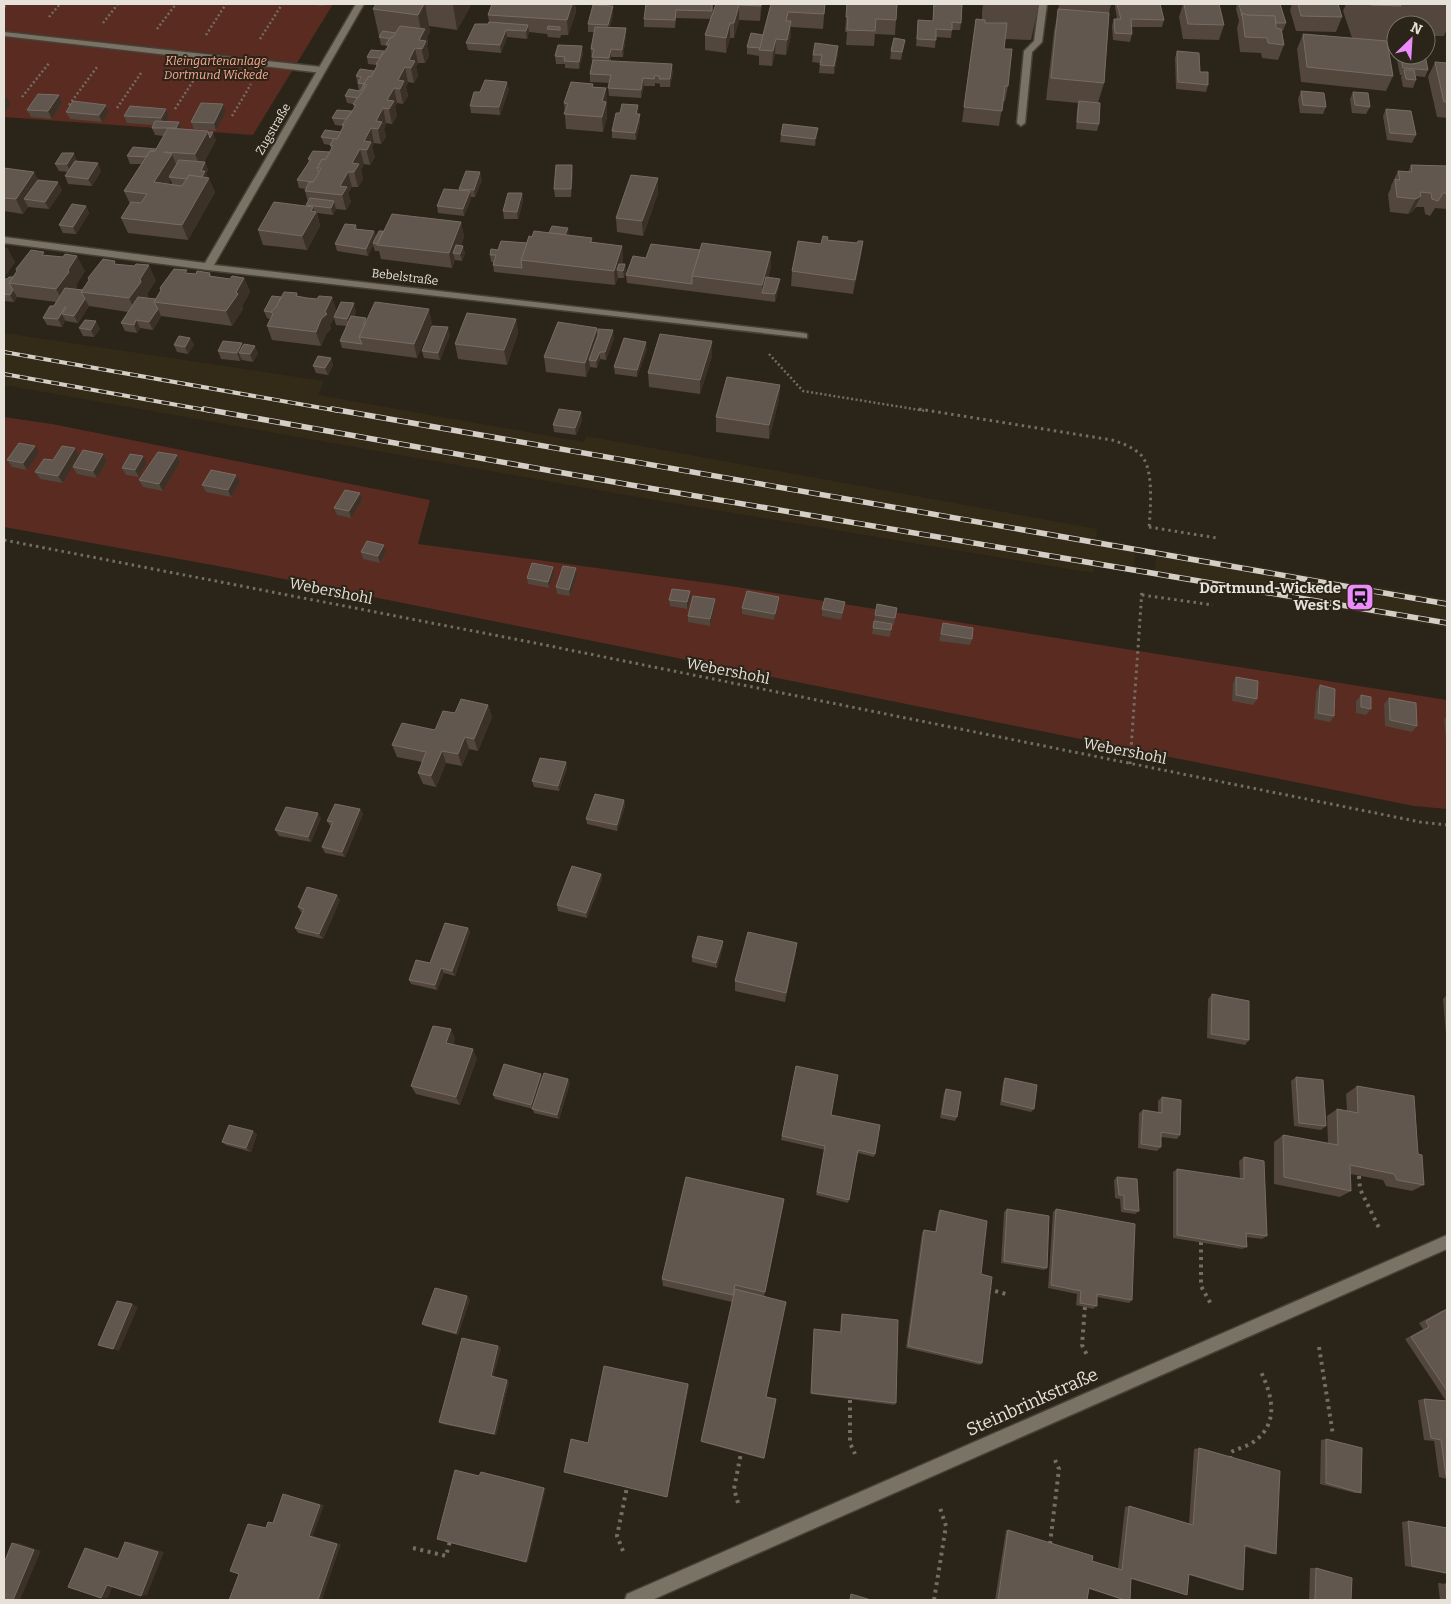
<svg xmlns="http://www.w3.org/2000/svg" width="1451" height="1604" viewBox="0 0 1451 1604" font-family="Bitter,serif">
<rect width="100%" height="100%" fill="#2b2418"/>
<!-- built -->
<g fill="#342a18">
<polygon points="4,333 324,381 318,395 584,442 586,436 1097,529 1096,538 1136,546 1133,573 1094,567 1093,573 626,495 4,385"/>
<polygon points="1157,549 1447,599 1447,628 1154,577"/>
</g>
<!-- green -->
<g fill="#592b21">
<polygon points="4,4 333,4 253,135 4,117"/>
<polygon points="4,417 52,424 430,500 418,544 724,585 1447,700 1447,809 1414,806 234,569 4,527"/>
</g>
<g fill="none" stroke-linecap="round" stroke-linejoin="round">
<defs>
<g id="service">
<polygon points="1039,4 1047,4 1042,42 1032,52 1025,123 1021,126 1017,123 1024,51 1034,41"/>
<polygon points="4,32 322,67 326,70 322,73 4,36"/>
</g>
<polygon id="minor" points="356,4 364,4 214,265 803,333 807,334 807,338 208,270 4,243 4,237 205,263"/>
<polygon id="tertiary" points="1447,1235 1447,1249 652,1600 625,1600 627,1594"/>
</defs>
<!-- service casing -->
<use href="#service" stroke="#464037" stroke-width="3"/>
<!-- minor casing -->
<use href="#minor" stroke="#464037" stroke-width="3"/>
<!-- tertiary casing -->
<use href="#tertiary" stroke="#464037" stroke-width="3"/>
<!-- path-far2 -->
<g stroke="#736d62" stroke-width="2.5" stroke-dasharray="2 2.5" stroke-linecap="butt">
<polyline points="4,7 7,4"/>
<polyline points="49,17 60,4"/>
<polyline points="103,23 118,4"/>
<polyline points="157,29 176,4"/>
<polyline points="206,35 226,4"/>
<polyline points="260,39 281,6"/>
<polyline points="22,97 50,62"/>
<polyline points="69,105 97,67"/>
<polyline points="117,108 141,73"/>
<polyline points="175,109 195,78"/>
<polyline points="232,116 251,84"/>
<polyline points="769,354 803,391 926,411"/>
</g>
<!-- path-far1 -->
<g stroke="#736d62" stroke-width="3" stroke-dasharray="2.5 4" stroke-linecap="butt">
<path d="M919,409L1112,440C1122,443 1132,447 1140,454C1155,468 1150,510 1149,530"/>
<polyline points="1149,527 1217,538"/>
<polyline points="4,540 535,643 1420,822 1447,825"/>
<polyline points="1142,595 1213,605"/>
<polyline points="1130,764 1142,590"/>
</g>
<!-- path -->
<g stroke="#736d62" stroke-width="4" stroke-dasharray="3 4.5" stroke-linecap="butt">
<polyline points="1359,1176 1360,1189 1380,1230"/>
<polyline points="1201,1242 1201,1286 1212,1306"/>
<polyline points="988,1289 1006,1294"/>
<polyline points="1085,1307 1082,1345 1088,1357"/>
<polyline points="1319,1347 1333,1435"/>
<polyline points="850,1400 850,1443 855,1454"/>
<path d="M1230,1459L1231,1452C1239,1448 1249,1446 1256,1440C1279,1422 1272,1395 1261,1372"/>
<polyline points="738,1503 734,1489 741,1453"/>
<polyline points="1050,1544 1059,1469 1055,1460"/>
<polyline points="413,1548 446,1556 450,1541"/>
<polyline points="623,1551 617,1536 627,1487"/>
<polyline points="934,1600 946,1526 940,1508"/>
</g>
<!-- service -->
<use href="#service" fill="#7a7264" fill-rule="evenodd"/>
<!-- minor -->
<use href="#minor" fill="#7a7264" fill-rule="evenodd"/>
<!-- tertiary -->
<use href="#tertiary" fill="#7a7264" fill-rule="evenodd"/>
<defs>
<g id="rail-far1">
<polyline points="4,352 339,411"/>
<polyline points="4,374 211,411"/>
</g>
<g id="rail">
<polyline points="204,409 631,485 1447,623"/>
<polyline points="332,409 1447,604"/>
</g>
</defs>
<!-- rail-far1 casing -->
<use href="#rail-far1" stroke="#d3cec6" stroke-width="4"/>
<!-- rail casing -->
<use href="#rail" stroke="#d3cec6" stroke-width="5.5"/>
<!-- rail-far1 -->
<use href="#rail-far1" stroke="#2b2418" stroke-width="2.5" stroke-dasharray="8" stroke-linecap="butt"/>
<!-- rail -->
<use href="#rail" stroke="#2b2418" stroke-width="4" stroke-dasharray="11" stroke-linecap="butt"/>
</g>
<!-- wall -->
<g fill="#52463d" fill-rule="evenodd">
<polygon points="302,4 325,4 323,6"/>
<polygon points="376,4 469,4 470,7 457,30 429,26 429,27 430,32 427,37 428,44 427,46 429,56 425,63 418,63 416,67 418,76 414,83 408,82 406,87 408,96 403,104 397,103 395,107 397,116 392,124 386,123 384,129 386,137 381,144 374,143 372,147 375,157 370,165 364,164 361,170 363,179 358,187 352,187 348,193 351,202 346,210 336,209 333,215 317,213 320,226 307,250 263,245 258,230 307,207 306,205 308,202 305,191 306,189 299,188 297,180 309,162 308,159 330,152 331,149 330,145 324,144 321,137 341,132 343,128 342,126 335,125 332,118 352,111 354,108 353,104 347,103 345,96 359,91 356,76 374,71 376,67 376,65 368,64 367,57 384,51 387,48 387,46 381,45 373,9"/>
<polygon points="492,4 575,4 576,12 568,35 561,35 560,38 548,37 547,34 529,32 527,39 507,37 501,53 468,50 466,43 488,24 489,22 488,15"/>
<polygon points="646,4 713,4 712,16 716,4 762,4 760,21 739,20 734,38 730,38 726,53 705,50 705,35 711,19 676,18 675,28 644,27 644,19"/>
<polygon points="771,4 825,4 823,29 791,27 791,36 786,55 775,54 772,66 759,65 759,56 747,54 747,47 763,35"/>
<polygon points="847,4 896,20 895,35 875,34 874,46 846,45 847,32 845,32"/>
<polygon points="933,4 962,4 961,23 960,30 952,30 951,38 936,37 935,48 916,46 918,20 933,21"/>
<polygon points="983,4 1039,4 1031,40 1005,39 1004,49 1008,86 1005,101 1003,101 999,126 962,122 976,19 982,20 982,12"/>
<polygon points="1059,4 1111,4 1109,13 1104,83 1098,103 1099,124 1097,131 1076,129 1077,109 1078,103 1046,100 1054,31 1058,12"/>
<polygon points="1115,4 1160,4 1164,20 1162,27 1132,27 1132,34 1130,42 1113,40 1112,26 1114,19 1117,19 1115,7"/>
<polygon points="1183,4 1219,4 1224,25 1219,40 1183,39 1179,17"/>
<polygon points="1237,4 1280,4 1286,23 1283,31 1282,31 1284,45 1278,60 1262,58 1261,53 1240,52 1237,28 1239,21 1236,9"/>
<polygon points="1292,4 1338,4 1342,17 1336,32 1296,31 1290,10"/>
<polygon points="1346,4 1447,4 1447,29 1444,36 1426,36 1426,25 1396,25 1396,36 1388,36 1386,41 1393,76 1386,91 1301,82 1297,49 1303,34 1352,38 1343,11"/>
<polygon points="613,14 610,27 626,28 626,35 623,57 611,57 611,61 673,72 670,87 660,87 660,84 655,83 655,86 644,86 641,98 609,96 608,88 610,83 590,82 590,74 592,63 591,49 594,32 588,32 588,24"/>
<polygon points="905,40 901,60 890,59 891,51"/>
<polygon points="1177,51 1208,85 1206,92 1176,89 1175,58"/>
<polygon points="838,53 834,74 819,73 820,63 812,62 813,55"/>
<polygon points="583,54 579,69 565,68 565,64 556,64 555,56"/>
<polygon points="1396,54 1396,55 1425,55 1428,70 1425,77 1415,76 1416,80 1413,88 1403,87 1401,77 1402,75 1400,75 1396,55"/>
<polygon points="1435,62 1447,63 1447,118 1437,117 1428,77"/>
<polygon points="593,87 606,88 607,117 603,132 566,129 564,103"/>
<polygon points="509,89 500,115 471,113 470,106 480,92"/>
<polygon points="1301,91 1326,107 1323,114 1300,113 1298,99"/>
<polygon points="1353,92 1370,107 1366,114 1352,113 1350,99"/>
<polygon points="62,103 52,119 31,117 27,110"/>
<polygon points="106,105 109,112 102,122 70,119 66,112"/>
<polygon points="1386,109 1416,135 1412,143 1387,140 1383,116"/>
<polygon points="226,112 216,131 194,129 191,122"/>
<polygon points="638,112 638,114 640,114 640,122 636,140 612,138 612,131"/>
<path d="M124,116H169L166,121L179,122L182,129L208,132L216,140L204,162H205L208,170L206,174L215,192L188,240L128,233L121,218L130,204L124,191L141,164H130L127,156L156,149L164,136L155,135L152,128L153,125L127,123ZM171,180L172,185L168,184Z"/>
<polygon points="781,135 817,135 815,146 780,142"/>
<polygon points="77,161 101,171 92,186 68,184 65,176 68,172 59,171 55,164"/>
<polygon points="1411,165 1447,166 1447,209 1435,208 1430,216 1425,214 1424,207 1416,207 1413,211 1408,214 1390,212 1388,194 1391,188 1391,186 1398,171 1408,172"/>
<polygon points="4,168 39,180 62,190 49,209 28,207 23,214 4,211"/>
<polygon points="573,172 571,197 555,197 554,189"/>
<polygon points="658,178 658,193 643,236 617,232 616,218"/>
<polygon points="482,180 475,197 471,197 471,199 464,216 438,213 437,206 459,190 459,189"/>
<polygon points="522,193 523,201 518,219 504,219 503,211"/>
<polygon points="86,206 89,213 76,234 63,233 59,225"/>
<polygon points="461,222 464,237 461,245 465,253 462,261 455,260 452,268 381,259 379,251 375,251 373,245 368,256 337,251 335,244 356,225 357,229 374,231 376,237 383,231"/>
<polygon points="569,235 592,238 592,243 622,246 623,261 622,264 625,264 626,272 624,278 618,278 615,285 494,272 493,265 493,262 491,262 490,255 498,250"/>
<polygon points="827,240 857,243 863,241 861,256 853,294 791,286 792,271 821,244"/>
<polygon points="4,247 15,262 5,276 6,277 5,279 7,279 13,277 46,255 85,271 76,285 77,287 75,289 83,290 117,264 156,280 147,294 148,296 147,298 156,299 161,291 160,288 189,274 196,274 210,273 211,276 230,279 244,278 250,292 242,306 243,309 232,326 161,316 153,330 140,328 137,333 125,331 121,323 128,312 89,306 78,323 66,321 65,320 62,327 47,325 43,318 56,302 17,297 14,302 4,301"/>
<polygon points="700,250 771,252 771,267 768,278 779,287 775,302 627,283 626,275 646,258"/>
<polygon points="297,293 298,297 317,299 332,297 336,311 356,311 354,317 366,318 367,321 432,323 417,358 342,348 340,341 347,326 336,325 334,318 330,325 331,329 326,334 321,346 272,340 267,326 270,319 267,318 264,311 281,297"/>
<polygon points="516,319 518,333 507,365 458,359 455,344"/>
<polygon points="79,328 100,329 94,337 83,336"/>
<polygon points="597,330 614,338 606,360 600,359 597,368 590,367 586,377 546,372 544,357"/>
<polygon points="450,335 440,360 424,358 422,351"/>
<polygon points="190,338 194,345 188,354 177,352 174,345"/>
<polygon points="243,346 258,353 253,362 242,360 241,358 240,361 221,359 218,351"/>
<polygon points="647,349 637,377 615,374 614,367"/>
<polygon points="712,356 700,394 649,387 648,373"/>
<polygon points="331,358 333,365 328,375 316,373 313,366"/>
<polygon points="780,385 779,399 769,439 716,432 716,417"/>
<polygon points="582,420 576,435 554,432 553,425"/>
<polygon points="75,448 79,455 63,483 40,479 35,472 53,460"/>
<polygon points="39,453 27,470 12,467 7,460"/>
<polygon points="103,454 107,461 97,478 77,474 73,467"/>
<polygon points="177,455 180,462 163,491 143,487 139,480"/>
<polygon points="147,463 139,477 126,475 122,468"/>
<polygon points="240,482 231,497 206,492 202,485"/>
<polygon points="362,500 351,518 337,515 334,508"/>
<polygon points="361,552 386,552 380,563 363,559"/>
<polygon points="576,568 577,575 570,596 557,594 556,587"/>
<polygon points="554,573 549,588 528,584 527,578"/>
<polygon points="691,598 687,609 670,606 669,600"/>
<polygon points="779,603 774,620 742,614 742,608"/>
<polygon points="715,606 710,626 688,622 688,616"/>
<polygon points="844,608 841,620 822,616 822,609"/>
<polygon points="897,608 894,625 892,624 890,637 872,634 875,615"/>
<polygon points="943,623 972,639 970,645 939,641"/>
<polygon points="1236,677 1257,699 1253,705 1232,701 1233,683"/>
<polygon points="1320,685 1334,716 1330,722 1314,719 1316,692"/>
<polygon points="1361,695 1371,709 1366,715 1356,713 1356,701"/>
<polygon points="1389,698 1417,726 1412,732 1385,726 1384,704"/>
<polygon points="488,705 492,717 478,751 469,749 462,766 446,763 436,787 423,784 418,773 422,762 397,757 392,745 435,730 455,713"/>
<polygon points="1447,715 1447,749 1444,720"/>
<polygon points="566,762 567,768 559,791 534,787 532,781"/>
<polygon points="624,800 625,806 617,831 587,824 586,819"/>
<polygon points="360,809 363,814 345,857 325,853 322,847 331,827 327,821"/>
<polygon points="321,818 311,842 279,836 275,830"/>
<polygon points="601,874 602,879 587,918 558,911 557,905"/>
<polygon points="340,900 323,939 298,933 295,928 302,913 301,912 298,907"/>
<polygon points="468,928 470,932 455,976 444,973 437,990 411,984 409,980 430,963"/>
<polygon points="723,941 723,946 717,968 692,962 692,957"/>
<polygon points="796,952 785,1002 735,991 735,981"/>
<polygon points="1212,994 1249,1040 1245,1045 1207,1038 1208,999"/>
<polygon points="1447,995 1447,1047 1443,999"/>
<polygon points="455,1038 453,1044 477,1058 460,1105 416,1094 411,1086"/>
<polygon points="796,1066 831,1115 875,1154 874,1157 858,1153 848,1203 816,1195 825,1150 781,1140"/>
<polygon points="1296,1077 1326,1126 1321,1130 1294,1126 1291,1081"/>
<polygon points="543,1078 568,1079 570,1083 559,1119 534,1113 533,1109 495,1099 493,1095"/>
<polygon points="1005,1078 1034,1109 1031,1112 1000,1105 1003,1082"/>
<polygon points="1357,1086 1418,1154 1424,1185 1412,1191 1386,1186 1383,1180 1350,1174 1351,1191 1340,1197 1274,1184 1274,1142 1283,1135 1328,1143 1327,1116 1337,1109 1347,1111 1346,1094"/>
<polygon points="946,1089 957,1117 955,1121 940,1118 944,1093"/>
<polygon points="1162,1097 1180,1135 1177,1139 1161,1137 1161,1147 1157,1151 1138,1148 1139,1113 1143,1110 1158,1113 1158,1101"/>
<polygon points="257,1134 251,1152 226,1145 222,1142"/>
<polygon points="1244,1157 1267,1236 1262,1239 1246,1237 1247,1247 1242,1249 1173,1238 1173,1172 1177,1169 1240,1179 1239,1161"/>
<polygon points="1117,1177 1139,1211 1135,1214 1121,1212 1120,1199 1115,1198 1114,1180"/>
<polygon points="784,1199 764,1297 766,1397 776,1399 764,1459 701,1442 701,1441 732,1302 663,1286 662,1279"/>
<polygon points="1007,1209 1047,1268 1044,1270 1001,1263 1004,1212"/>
<polygon points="1056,1209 1132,1300 1129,1303 1097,1297 1097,1306 1093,1309 1076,1305 1077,1294 1048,1288 1053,1212"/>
<polygon points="940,1210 981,1274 982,1363 980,1365 906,1348 922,1233 924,1230 935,1232 938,1213"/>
<polygon points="470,1299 458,1335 425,1326 422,1324"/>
<polygon points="1447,1309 1447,1479 1439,1477 1434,1441 1424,1440 1418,1400 1424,1399 1446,1401 1405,1339 1423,1329 1419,1323 1441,1311"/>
<polygon points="842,1314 896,1403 894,1405 811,1394 814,1331 814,1329 840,1332 841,1317"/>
<polygon points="501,1348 493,1377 509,1382 496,1435 442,1424 439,1422"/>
<polygon points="688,1384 689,1385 667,1497 564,1472 588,1443"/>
<polygon points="1326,1439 1361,1493 1355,1493 1320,1484 1321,1440"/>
<polygon points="1199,1448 1276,1554 1271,1554 1245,1547 1243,1590 1238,1590 1189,1575 1187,1595 1183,1594 1131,1579 1130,1600 1123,1600 1089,1589 1087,1600 995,1600 1006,1530 1008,1530 1092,1561 1118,1569 1125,1507 1129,1506 1189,1524 1194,1449"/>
<polygon points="1408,1521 1447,1528 1447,1574 1405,1566 1402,1522"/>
<polygon points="1310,1568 1316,1568 1351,1600 1309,1600"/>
<polygon points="1438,1583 1447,1584 1447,1600 1440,1600"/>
</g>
<!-- shaded-wall -->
<g fill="#3c3127">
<polygon points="421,4 425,4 429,26 429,27 430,32 427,37 428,44 427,46 429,56 425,63 419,40 422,36 418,15"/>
<polygon points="453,4 469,4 470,7 457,30"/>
<polygon points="572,4 575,4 576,12 568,35 567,20"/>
<polygon points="761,4 762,4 760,21"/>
<polygon points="739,5 739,20 734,38 734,23"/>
<polygon points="613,6 613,14 609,33 608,25"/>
<polygon points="791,21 791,36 786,55 787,40"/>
<polygon points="730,23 730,38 726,53 726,38"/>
<polygon points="528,25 529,32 527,39 526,31"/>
<polygon points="626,28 626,35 623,57 622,50"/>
<polygon points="506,30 507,37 501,53 500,45"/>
<polygon points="776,39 775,54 772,66 773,51"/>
<polygon points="582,46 583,54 579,69 579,62"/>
<polygon points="838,46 838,53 834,74 834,66"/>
<polygon points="415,48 418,63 416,67 418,76 414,83 409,60"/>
<polygon points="611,49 611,57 610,66 609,58"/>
<polygon points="672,64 673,72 670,87 670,79"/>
<polygon points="405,67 408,82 406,87 408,96 403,104 398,80"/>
<polygon points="643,78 644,86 641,98 641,90"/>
<polygon points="507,82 509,89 500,115 499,107"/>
<polygon points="394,88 397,103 395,107 397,116 392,124 387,100"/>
<polygon points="606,88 607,117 603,132 602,117 602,101"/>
<polygon points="59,95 62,103 52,119 48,111"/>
<polygon points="7,97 10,105 4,114 4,101"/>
<polygon points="223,104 226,112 216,131 214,123"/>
<polygon points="106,105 109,112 102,122 99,115"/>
<polygon points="638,105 638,112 636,122 636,114"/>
<polygon points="383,108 386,123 384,129 386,137 381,144 376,121"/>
<polygon points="166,109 169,116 164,126 161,118"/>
<polygon points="640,114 640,122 636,140 635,133"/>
<polygon points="179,122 182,130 176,129"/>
<polygon points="371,128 374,143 372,147 375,157 370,165 364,141"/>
<polygon points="818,128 817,135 815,146 815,139"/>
<polygon points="208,131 213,145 201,169 195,154"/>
<polygon points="213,132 216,140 213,145 210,138"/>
<polygon points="360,149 364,164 361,170 363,179 358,187 352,163"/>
<polygon points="74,153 77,161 70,172 67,164"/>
<polygon points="172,154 178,169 169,177 171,180 160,197 154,182"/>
<polygon points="205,162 208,170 206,174 208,179 209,178 215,192 188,240 182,225 201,171"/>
<polygon points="98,163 101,171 92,186 88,179"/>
<polygon points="572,165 573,172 571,197 571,189"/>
<polygon points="34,172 42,186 24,199 28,207 23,214 16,199"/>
<polygon points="348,172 352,187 348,193 351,202 346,210 340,186"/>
<polygon points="480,172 482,180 475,197 474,190"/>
<polygon points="658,178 658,193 643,236 642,221"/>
<polygon points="58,182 62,190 49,209 45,202"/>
<polygon points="470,191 471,199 464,216 463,209"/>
<polygon points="522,193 523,201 518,219 517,212"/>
<polygon points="1421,196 1413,211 1408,214 1416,199"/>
<polygon points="334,201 336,209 333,215 331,208"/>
<polygon points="86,206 89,213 76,234 73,227"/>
<polygon points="313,207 315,214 316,212 320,226 307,250 302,236 311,211"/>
<polygon points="461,222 464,237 458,253 453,253 455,260 452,268 449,253"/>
<polygon points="568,228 569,235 563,242"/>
<polygon points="374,231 376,238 373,243 373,245 368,256 366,249"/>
<polygon points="863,241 861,256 853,294 855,280"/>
<polygon points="463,246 465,253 462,261 460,254"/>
<polygon points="622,246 623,261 620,271 617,270 618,278 615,285 614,271"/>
<polygon points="7,247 15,262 5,276 6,277 4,280 4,251"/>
<polygon points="771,252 771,267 764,293 762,293 762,300 762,285"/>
<polygon points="77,256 85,271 76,285 77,287 64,303 56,289"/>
<polygon points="625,264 626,272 624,278 623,271"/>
<polygon points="149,265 156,280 147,294 148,296 136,313 129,298"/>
<polygon points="244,278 250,292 242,306 243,309 232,326 226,311"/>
<polygon points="780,279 779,287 775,302 775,294"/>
<polygon points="13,290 17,297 14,302 10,295"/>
<polygon points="332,297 337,312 330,325 331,329 326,334 321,346 316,332"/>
<polygon points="85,299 89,306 78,323 74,316"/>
<polygon points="354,303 356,311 350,326 347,319"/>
<polygon points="65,307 69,314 62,314 65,320 62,327 58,319"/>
<polygon points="158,309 161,316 153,330 149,322"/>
<polygon points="429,309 432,323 417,358 414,344"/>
<polygon points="516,319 518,333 507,365 504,350"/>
<polygon points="136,320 140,328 137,333 134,325"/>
<polygon points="96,321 100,329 94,337 91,330"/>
<polygon points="448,327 450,335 440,360 438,353"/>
<polygon points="597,328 599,342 589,360 590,367 586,377 585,363"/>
<polygon points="613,330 614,338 606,360 605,352"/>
<polygon points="190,338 194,345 188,354 185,347"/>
<polygon points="712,341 712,356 700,394 700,380"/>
<polygon points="646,342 647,349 637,377 637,370"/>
<polygon points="242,343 245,350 239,353 241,358 240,361 237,353"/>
<polygon points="255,346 258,353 253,362 250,354"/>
<polygon points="600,352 600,359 597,368 596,361"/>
<polygon points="331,358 333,365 328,375 325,368"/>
<polygon points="780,385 779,399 769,439 769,425"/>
<polygon points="581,412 582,420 576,435 575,428"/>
<polygon points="35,446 39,453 27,470 23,463"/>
<polygon points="75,448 79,455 63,483 58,476"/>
<polygon points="103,454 107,461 97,478 93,471"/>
<polygon points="177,455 180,462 163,491 159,484"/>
<polygon points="143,456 147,463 139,477 135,470"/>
<polygon points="236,475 240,482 231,497 228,490"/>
<polygon points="360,493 362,500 351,518 349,511"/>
<polygon points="384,545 386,552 380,563 378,556"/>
<polygon points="553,567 554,573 549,588 548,582"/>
<polygon points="576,568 577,575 570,596 569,590"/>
<polygon points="690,591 691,598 687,609 687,602"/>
<polygon points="779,597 779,603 774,620 775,614"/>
<polygon points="715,599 715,606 710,626 710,619"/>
<polygon points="488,705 492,717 478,751 474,739"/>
<polygon points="465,737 469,749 462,766 458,754"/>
<polygon points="442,751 446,763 436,787 431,776"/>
<polygon points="566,762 567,768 559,791 558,786"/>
<polygon points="624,800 625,806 617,831 617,825"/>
<polygon points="360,809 363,814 345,857 342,852"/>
<polygon points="318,813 321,818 311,842 308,837"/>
<polygon points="601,874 602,879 587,918 586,913"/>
<polygon points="337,895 340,900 323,939 319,934"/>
<polygon points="468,928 470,932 455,976 452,971"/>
<polygon points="723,941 723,946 717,968 716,963"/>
<polygon points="797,943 796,952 785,1002 786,993"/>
<polygon points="441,968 444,973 437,990 435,985"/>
<polygon points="451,1029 455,1038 450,1051 446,1043"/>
<polygon points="473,1049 477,1058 460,1105 456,1097"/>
<polygon points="541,1074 543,1078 533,1109 531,1105"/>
<polygon points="568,1079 570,1083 559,1119 557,1115"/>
<polygon points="253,1131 257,1134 251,1152 246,1148"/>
<polygon points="467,1296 470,1299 458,1335 456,1333"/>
<polygon points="132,1304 138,1307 119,1351 113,1349"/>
<polygon points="498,1346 501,1348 493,1378 491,1376"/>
<polygon points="507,1380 509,1382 496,1435 494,1434"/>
<polygon points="688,1384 689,1385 667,1497"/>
<polygon points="544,1488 546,1488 528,1562 526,1562"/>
<polygon points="283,1494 324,1505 313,1536 341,1544 322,1600 318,1600 309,1536"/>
<polygon points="125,1542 131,1542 164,1552 147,1595 141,1596"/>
<polygon points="12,1543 19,1543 41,1551 20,1600 13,1600"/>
<polygon points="85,1548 91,1549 124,1559 118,1559"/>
<polygon points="107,1585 113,1585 108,1598 101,1598"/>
</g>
<!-- building -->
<g fill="#62574e" stroke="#776c64">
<polygon points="376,4 424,4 418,15 373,9"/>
<polygon points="492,4 572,4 567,20 488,15"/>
<polygon points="646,4 712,4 712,11 676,10 675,20 644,19"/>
<polygon points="716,4 761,4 761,6 739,5 734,23 730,23 726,38 705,35"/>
<polygon points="771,4 825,4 824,14 788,12 786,21 791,21 787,40 776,39 773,51 759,50"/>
<polygon points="847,4 897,4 896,20 876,19 875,31 847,30 848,17 846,17"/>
<polygon points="934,4 962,4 961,23 952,22 952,30 936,29 936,40 917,39 918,20 933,21"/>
<polygon points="1117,4 1160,4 1164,20 1131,19 1132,34 1115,33 1114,19 1121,19"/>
<polygon points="1184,4 1219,4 1224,25 1188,24"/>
<polygon points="1239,4 1280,4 1286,23 1276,23 1275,16 1247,15 1242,13 1242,16"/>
<polygon points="1298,4 1338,4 1342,17 1301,16"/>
<polygon points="1370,4 1400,4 1401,6 1371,5"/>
<polygon points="593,5 613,6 608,25 588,24"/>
<polygon points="1058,9 1109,13 1104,83 1051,78"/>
<polygon points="1242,13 1247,15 1275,16 1276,28 1281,29 1284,45 1268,43 1267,38 1245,37"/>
<polygon points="976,19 985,20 985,23 1007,23 1004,49 1012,49 1008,86 1005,86 1002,111 964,107"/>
<polygon points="489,22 528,25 526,31 506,30 500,45 466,43 475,24 488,24"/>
<polygon points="400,26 425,29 419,40 426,41 422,49 415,48 409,60 415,61 411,68 405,67 398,80 404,81 400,89 394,88 387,100 394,101 389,109 383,108 376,121 382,122 378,129 371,128 364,141 371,142 367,150 360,149 352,163 359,164 354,172 348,172 340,186 347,187 342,195 305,191 309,182 313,182 321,168 317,168 322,159 325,160 333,146 330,145 334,138 337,139 344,125 342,125 351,113 356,105 353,104 367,85 364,84 369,76 371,77 378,64 376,64 389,45 386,44 391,37 393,37"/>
<polygon points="548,26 560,27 560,30 547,29"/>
<polygon points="595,27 626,28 622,50 611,49 609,58 592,57 594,49 591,49"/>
<polygon points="383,31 396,33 393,37 391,37 390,39 379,37"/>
<polygon points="751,33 763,35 760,48 747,47"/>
<polygon points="1303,34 1387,41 1393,76 1307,67"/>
<polygon points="894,38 905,40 902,52 891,51"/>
<polygon points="815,43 838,46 834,66 820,65 822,55 813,55"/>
<polygon points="558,45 582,46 579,62 564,61 565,57 555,56"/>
<polygon points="371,50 384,51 379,58 367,57"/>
<polygon points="1177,51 1199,53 1200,72 1208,72 1208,85 1178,82"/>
<polygon points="1400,55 1425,55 1428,70 1403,68"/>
<polygon points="593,60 672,64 670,79 659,79 660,77 655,75 654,79 643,78 641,90 608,88 611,75 590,74"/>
<polygon points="1435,62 1447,63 1447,102 1444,102"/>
<polygon points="360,69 374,71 371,77 369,76 364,84 365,87 358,98 345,96 349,89 360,91 364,84 358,83 361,77 356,76"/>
<polygon points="1404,70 1414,70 1416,80 1406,79"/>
<polygon points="485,80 507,82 499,107 470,106 474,92 480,92"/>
<polygon points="571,82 593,84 592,87 606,88 602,101 606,102 602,117 564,114 568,104 564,103"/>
<polygon points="1301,91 1324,93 1326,107 1303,105"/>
<polygon points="1353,92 1368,93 1370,107 1355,105"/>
<polygon points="38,94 59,95 48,111 27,110"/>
<polygon points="73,101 106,105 99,115 66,112"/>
<polygon points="1079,101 1100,103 1099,124 1077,122"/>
<polygon points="201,103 223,104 214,123 191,122"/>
<polygon points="622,104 638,105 636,114 640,114 635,133 612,131 616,113 620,113"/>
<polygon points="130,106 166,109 161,118 124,116"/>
<polygon points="1386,109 1411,111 1416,135 1390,133"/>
<polygon points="337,110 352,111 346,119 332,118"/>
<polygon points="155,121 179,122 176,128 152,128"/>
<polygon points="783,124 818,128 815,139 781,135"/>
<polygon points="168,128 208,131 195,154 164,152 172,154 154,182 182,186 189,175 209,178 182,225 121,218 131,202 141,203 147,194 124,191 150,151 155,151"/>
<polygon points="325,130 341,132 337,139 321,137"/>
<polygon points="208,132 213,132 210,138"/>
<polygon points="133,147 156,149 155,151 150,151 146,157 127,156"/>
<polygon points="313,151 330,152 325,160 322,159 317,168 319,173 313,182 297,180 311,159 308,159"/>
<polygon points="62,153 74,153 67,164 55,164"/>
<polygon points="179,160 205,162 201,171 205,171 202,177 189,175 187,179 169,177"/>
<polygon points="75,161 98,163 88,179 65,176"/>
<polygon points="556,165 572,165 571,189 554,189"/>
<polygon points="1411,165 1447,166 1447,193 1443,193 1438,201 1432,199 1431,193 1420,192 1421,196 1416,199 1397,197 1395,179 1400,180 1398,171 1412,172"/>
<polygon points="4,168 34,172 16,199 4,198"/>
<polygon points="466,171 480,172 474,190 459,189"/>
<polygon points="631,175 658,178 642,221 616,218"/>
<polygon points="38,180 58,182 45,202 24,199"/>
<polygon points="444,189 470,191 463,209 437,206"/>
<polygon points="508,193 522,193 517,212 503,211"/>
<polygon points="310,198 334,201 331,208 306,205"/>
<polygon points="274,202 313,207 311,211 316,212 302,236 258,230"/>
<polygon points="72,204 86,206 73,227 59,225"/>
<polygon points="392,214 461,222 449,253 377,245"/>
<polygon points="345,224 356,225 354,229 374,231 366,249 335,244"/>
<polygon points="552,226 568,228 565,235 549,233"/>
<polygon points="379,231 383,231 377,244 373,243"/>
<polygon points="534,231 592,238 590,242 622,246 614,271 521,260 529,236 532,237"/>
<polygon points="823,236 828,237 827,240 857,243 858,241 863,241 855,280 792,271 798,241 821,244"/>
<polygon points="501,241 527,243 521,260 522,268 493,265 496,255 490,255 491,249 498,250"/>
<polygon points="702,243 771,252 762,285 692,276"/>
<polygon points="651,244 700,250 692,276 692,284 626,275 633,256 646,258"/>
<polygon points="456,245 463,246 460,254 453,253"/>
<polygon points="31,250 44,252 42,255 63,257 65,254 77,256 68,270 69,272 56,289 9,283 17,271 16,269"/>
<polygon points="103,259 115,261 114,264 134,266 136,264 149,265 140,279 141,282 129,298 81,292 89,280 88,278"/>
<polygon points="619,264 625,264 623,271 617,270"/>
<polygon points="174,269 187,270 185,273 196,274 197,271 210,273 209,276 230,279 232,276 244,278 236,292 238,294 226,311 154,302 161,290 160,288"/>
<polygon points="9,277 13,277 9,283 13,290 10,295 4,294 4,279 7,279"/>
<polygon points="766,277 780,279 775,294 762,293"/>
<polygon points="65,288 83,290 81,292 85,299 74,316 62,314 66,307 65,307 58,319 43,318 50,306 54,306"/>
<polygon points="284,292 297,293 296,296 307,298 317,299 319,296 332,297 325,312 327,314 321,319 316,332 267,326 273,314 271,312 276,307"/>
<polygon points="272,296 281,297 276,307 271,312 264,311"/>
<polygon points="138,297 156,299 154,302 158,309 149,322 136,320 134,325 121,323"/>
<polygon points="341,302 354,303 347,319 334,317"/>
<polygon points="375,302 429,309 414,344 359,337"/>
<polygon points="467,313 516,319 504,350 455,344"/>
<polygon points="351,316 366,318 363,324 365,324 359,337 362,344 340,341"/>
<polygon points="85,320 96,321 91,330 79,328"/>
<polygon points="558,322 597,328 585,363 544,357"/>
<polygon points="432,326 448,327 438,353 422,351"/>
<polygon points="598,329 613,330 605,352 600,352 596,361 589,360 598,335"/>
<polygon points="660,334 712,341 700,380 648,373"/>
<polygon points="179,336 190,338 185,347 174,345"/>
<polygon points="624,338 646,342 637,370 614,367"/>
<polygon points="223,341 242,343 237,353 218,351"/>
<polygon points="244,344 255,346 250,354 239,353"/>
<polygon points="318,356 331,358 325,368 313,366"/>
<polygon points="727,377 780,385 769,425 716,417"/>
<polygon points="559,409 581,412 575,428 553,425"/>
<polygon points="19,443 35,446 23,463 7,460"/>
<polygon points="62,446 75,448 58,476 35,472 44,459 53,460"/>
<polygon points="83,450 103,454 93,471 73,467"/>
<polygon points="158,452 177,455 159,484 139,480"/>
<polygon points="130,454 143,456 135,470 122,468"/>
<polygon points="211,470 236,475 228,490 202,485"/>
<polygon points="345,490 360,493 349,511 334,508"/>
<polygon points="367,541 384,545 378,556 361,552"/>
<polygon points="532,563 553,567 548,582 527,578"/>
<polygon points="563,566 576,568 569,590 556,587"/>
<polygon points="672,589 690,591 687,602 669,600"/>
<polygon points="747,591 779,597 775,614 742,608"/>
<polygon points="693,596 715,599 710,619 688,616"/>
<polygon points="825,598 845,602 842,613 822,609"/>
<polygon points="877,604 897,608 895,618 875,615"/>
<polygon points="874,621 892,624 891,630 873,628"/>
<polygon points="943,623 973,628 972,639 941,634"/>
<polygon points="1236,677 1258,681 1257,699 1236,695"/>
<polygon points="1320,685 1335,689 1334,716 1318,713"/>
<polygon points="1361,695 1371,697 1371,709 1361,707"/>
<polygon points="1389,698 1416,703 1417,726 1390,720"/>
<polygon points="461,699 488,705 474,739 465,737 458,754 442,751 431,776 418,773 426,752 392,745 402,723 435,730 443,711 455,713"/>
<polygon points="540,758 566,762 558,786 532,781"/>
<polygon points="595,794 624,800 617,825 586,819"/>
<polygon points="335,804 360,809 342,852 322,847 333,822 327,821"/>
<polygon points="286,807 318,813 308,837 275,830"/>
<polygon points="572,866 601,874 586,913 557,905"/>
<polygon points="307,887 337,895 319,934 295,928 304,909 298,907"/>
<polygon points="445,923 468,928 452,971 441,968 435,985 409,980 416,960 430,963"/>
<polygon points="748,932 797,943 786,993 735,981"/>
<polygon points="698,936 723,941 716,963 692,957"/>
<polygon points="1212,994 1249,1001 1249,1040 1211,1034"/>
<polygon points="433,1026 451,1029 446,1043 473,1049 456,1097 411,1086"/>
<polygon points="504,1064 541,1074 531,1105 493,1095"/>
<polygon points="796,1066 838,1075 831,1115 880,1125 875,1154 858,1150 849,1200 817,1192 825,1146 782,1136"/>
<polygon points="544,1073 568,1079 557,1115 532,1109"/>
<polygon points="1296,1077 1323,1080 1326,1126 1299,1123"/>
<polygon points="1005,1078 1037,1085 1034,1109 1002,1101"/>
<polygon points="1357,1086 1414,1096 1418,1154 1422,1155 1424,1185 1397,1180 1394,1174 1350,1165 1351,1191 1284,1177 1283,1135 1338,1145 1337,1109 1358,1113"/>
<polygon points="946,1089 961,1092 957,1117 942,1114"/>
<polygon points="1162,1097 1181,1100 1180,1135 1161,1132 1161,1147 1141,1144 1143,1110 1162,1113"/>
<polygon points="229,1125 253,1131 246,1148 222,1142"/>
<polygon points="1244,1157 1264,1161 1267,1236 1246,1233 1247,1247 1177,1235 1177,1169 1244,1179"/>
<polygon points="686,1177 784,1199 765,1292 735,1285 733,1295 662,1279"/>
<polygon points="1117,1177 1137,1179 1139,1211 1124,1209 1124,1195 1119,1195"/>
<polygon points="1007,1209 1049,1216 1047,1268 1004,1261"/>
<polygon points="1056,1209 1135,1224 1132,1300 1097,1294 1097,1306 1080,1303 1081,1291 1051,1285"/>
<polygon points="940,1210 987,1221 981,1274 992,1277 982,1363 908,1346 924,1230 936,1232"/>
<polygon points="435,1288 467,1296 456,1333 422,1324"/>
<polygon points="735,1289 786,1302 766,1397 776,1399 764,1458 701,1441"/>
<polygon points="117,1301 132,1304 113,1349 98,1345"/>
<polygon points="1447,1309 1447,1391 1411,1337 1429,1327 1426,1321"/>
<polygon points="842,1314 898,1320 896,1403 811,1393 814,1329 841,1332"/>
<polygon points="462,1338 498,1346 491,1376 507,1380 494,1434 439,1422"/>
<polygon points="604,1366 688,1384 667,1497 564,1472 571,1439 588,1443"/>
<polygon points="1424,1399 1447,1401 1447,1476 1446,1476 1441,1440 1431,1438"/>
<polygon points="1326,1439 1362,1448 1361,1493 1326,1483"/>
<polygon points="1199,1448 1280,1471 1276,1554 1245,1545 1243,1590 1189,1574 1187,1595 1131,1578 1130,1600 1125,1600 1089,1588 1087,1600 998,1600 1008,1530 1093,1556 1092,1561 1122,1570 1129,1506 1193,1525"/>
<polygon points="455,1470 479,1476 481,1472 544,1488 526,1562 437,1539"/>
<polygon points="283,1494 320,1505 309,1536 337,1544 318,1600 229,1600 239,1574 230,1571 248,1524 266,1528 268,1522 273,1523"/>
<polygon points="1408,1521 1447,1528 1447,1573 1412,1566"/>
<polygon points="125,1542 158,1552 141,1596 107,1585 101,1598 68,1587 85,1548 118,1559"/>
<polygon points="12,1543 34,1550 13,1600 4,1600 4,1563"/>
<polygon points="1316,1568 1352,1578 1351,1600 1315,1600"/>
<polygon points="1446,1583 1447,1584 1447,1600"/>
<polygon points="851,1594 871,1600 850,1600"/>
</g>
<!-- icons -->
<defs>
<symbol id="station-square" viewBox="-11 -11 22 22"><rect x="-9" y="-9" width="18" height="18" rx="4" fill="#ec8cfb" stroke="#2b2418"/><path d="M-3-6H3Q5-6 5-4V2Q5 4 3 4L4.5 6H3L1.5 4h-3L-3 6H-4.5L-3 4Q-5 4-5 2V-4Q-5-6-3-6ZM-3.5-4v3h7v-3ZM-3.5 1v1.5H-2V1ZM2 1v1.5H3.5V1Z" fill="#111"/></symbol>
</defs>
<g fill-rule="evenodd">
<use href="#station-square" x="1344" y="581" width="32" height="32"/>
</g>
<g text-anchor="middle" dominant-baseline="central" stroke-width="4" stroke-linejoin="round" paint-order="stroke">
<!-- far-park labels -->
<g font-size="12" font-style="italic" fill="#feaa95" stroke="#2b2418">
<text x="216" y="61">Kleingartenanlage<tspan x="216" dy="14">Dortmund Wickede</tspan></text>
</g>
<!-- far-street labels -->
<g font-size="12" fill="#e6e2da" stroke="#2b2418">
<text transform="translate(273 129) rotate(-60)">Zugstraße</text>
<text transform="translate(405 277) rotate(7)">Bebelstraße</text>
</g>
<!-- poi labels -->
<g font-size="15" font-weight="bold" fill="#e6e2da" stroke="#2b2418" text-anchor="end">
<text x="1341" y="588">Dortmund-Wickede<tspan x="1341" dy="17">West S</tspan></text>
</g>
<!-- street labels -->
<g font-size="15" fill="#e6e2da" stroke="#2b2418">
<text transform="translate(331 591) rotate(11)">Webershohl</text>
<text transform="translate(728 671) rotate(11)">Webershohl</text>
<text transform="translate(1125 751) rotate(11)">Webershohl</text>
</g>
<!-- near-street labels -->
<g font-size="18" fill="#e6e2da" stroke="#2b2418">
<text transform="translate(1032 1402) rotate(-24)">Steinbrinkstraße</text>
</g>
</g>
<!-- border -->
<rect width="1451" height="1604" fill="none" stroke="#e6e2da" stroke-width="10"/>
<!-- north arrow -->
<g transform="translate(1411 40) rotate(25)"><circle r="24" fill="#2b2418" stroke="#767066"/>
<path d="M0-4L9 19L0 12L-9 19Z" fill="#ec8cfb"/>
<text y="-8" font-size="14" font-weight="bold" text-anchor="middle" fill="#e6e2da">N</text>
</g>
</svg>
